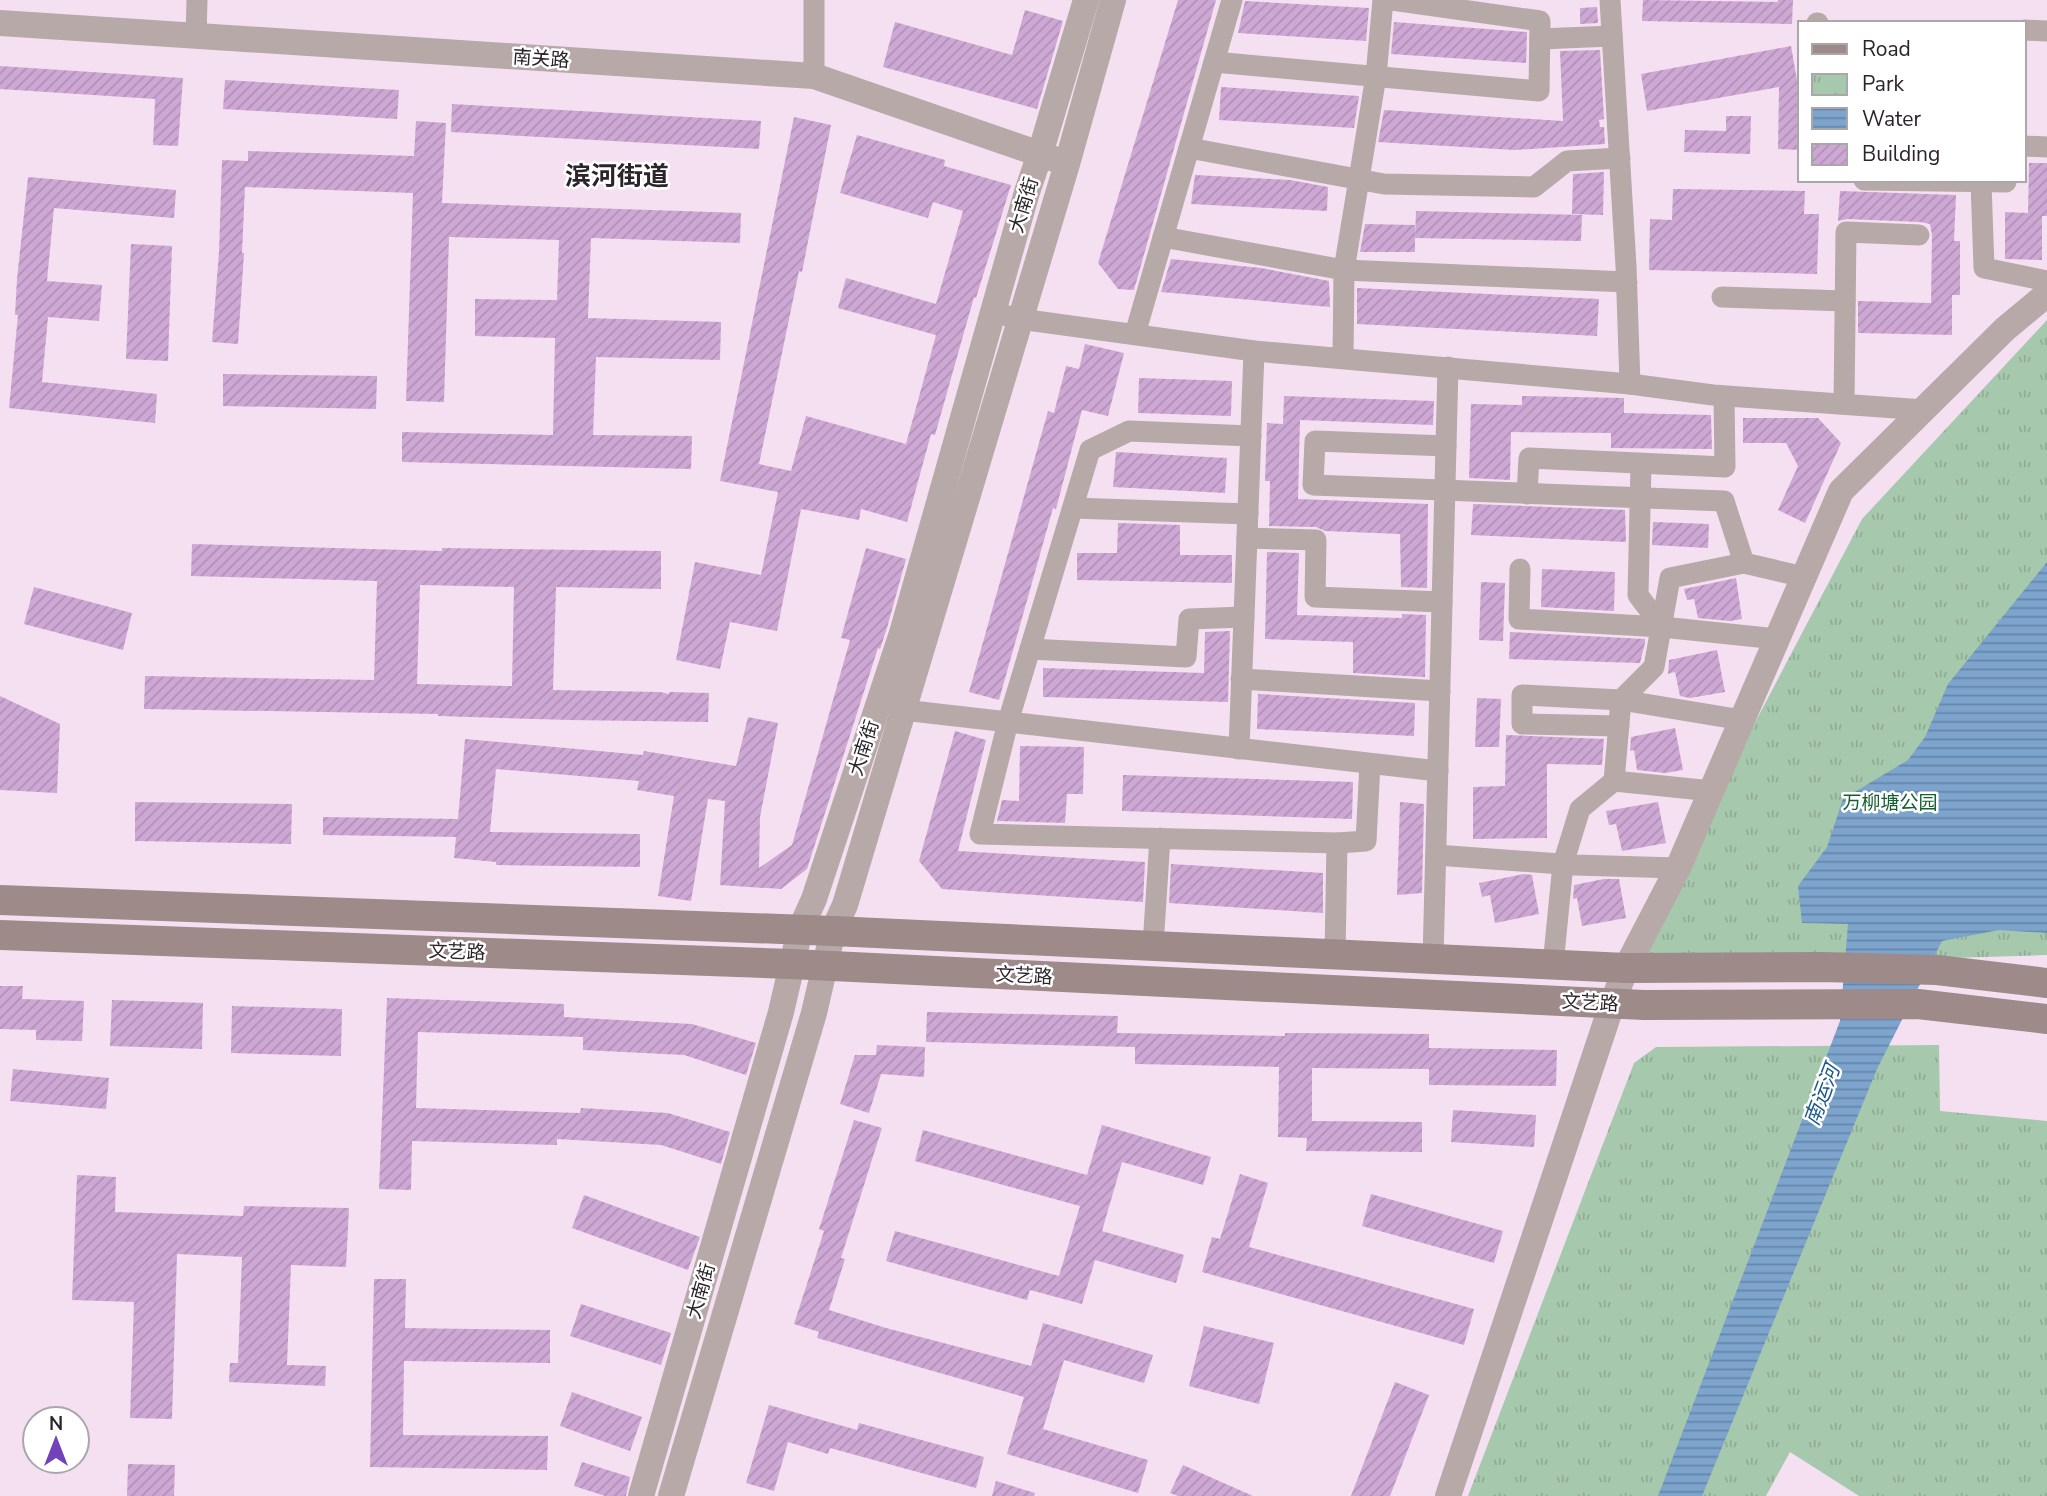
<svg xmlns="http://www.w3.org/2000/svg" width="2047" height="1496" viewBox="0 0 2047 1496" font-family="'Nunito Sans','Noto Sans SC',sans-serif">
<defs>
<pattern id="park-tufts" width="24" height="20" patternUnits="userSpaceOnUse" patternTransform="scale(1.75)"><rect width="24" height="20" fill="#a6c9ad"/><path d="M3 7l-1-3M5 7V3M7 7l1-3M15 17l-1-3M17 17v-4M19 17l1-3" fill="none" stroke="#8fac95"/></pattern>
<pattern id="water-rules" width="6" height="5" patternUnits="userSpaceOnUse" patternTransform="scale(1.75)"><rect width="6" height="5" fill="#7ca4cd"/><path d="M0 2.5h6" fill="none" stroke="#6685a7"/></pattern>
<pattern id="building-hatch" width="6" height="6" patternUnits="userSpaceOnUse" patternTransform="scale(1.75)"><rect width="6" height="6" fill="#cea8d4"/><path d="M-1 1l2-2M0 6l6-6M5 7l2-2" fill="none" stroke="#b190b6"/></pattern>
</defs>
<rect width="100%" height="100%" fill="#f5e0f2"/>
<!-- park -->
<g fill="url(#park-tufts)">
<polygon points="2047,320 2047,955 1626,968 1862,519"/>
<polygon points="1939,1045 1940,1111 2047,1121 2047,1496 1859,1496 1790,1452 1766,1496 1468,1496 1634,1063 1656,1047"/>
</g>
<!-- water -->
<polygon fill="url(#water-rules)" points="2047,562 2047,933 1999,930 1942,941 1877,1069 1702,1496 1658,1496 1840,1021 1848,924 1802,923 1798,886 1827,847 1843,799 1908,760 1925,737 1948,684"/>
<!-- building -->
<g fill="url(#building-hatch)" fill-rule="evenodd">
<polygon points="1178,0 1216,0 1134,290 1118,289 1098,263"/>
<polygon points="1643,0 1778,2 1778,0 1793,0 1792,24 1642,21"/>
<polygon points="1245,1 1369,8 1366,41 1238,33"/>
<polygon points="1597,7 1598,23 1580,24 1580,8"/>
<polygon points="1025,10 1063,21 1037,109 883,67 895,22 1012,55"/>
<polygon points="1394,22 1527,32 1526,63 1391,54"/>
<polygon points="1791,46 1800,97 1800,150 1778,149 1779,87 1647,111 1641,74"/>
<polygon points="1600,50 1604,119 1599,120 1600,127 1604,127 1605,144 1515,150 1378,142 1384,110 1563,121 1560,51"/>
<polygon points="0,66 183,78 178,146 153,145 155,99 0,89"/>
<polygon points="225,80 399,90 397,119 223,109"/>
<polygon points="1221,87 1359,96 1354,128 1219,120"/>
<polygon points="452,104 761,121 759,149 451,132"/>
<polygon points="1726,116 1751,116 1750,154 1684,152 1685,130 1726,131"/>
<polygon points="794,117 831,125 802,272 799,271 759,464 791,471 806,416 906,444 936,335 838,308 846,278 936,304 963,211 933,202 928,218 840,193 857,135 945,160 944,166 1011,185 976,298 974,297 935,435 931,434 907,522 861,509 859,520 801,509 777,631 730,622 720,669 676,660 695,562 761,575 778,492 720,481"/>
<polygon points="416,121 446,123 442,203 741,213 740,243 591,238 588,318 721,322 720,360 596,357 593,435 692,436 691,469 402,462 402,432 553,435 555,338 475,336 475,299 557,300 559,240 449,237 444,402 406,401 413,193 245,187 242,253 244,253 238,344 212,342 219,252 222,160 248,161 248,151 414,156"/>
<polygon points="2029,163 2047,163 2047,216 2042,216 2042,260 2005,259 2005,212 2028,213"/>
<polygon points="1604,172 1603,215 1572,214 1573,174"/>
<polygon points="1195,175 1290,180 1328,187 1327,211 1191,204"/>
<polygon points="28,177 176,190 174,218 54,208 47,281 102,285 99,321 48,317 42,382 157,394 155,423 9,408 18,315 15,315 17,279"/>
<polygon points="1673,189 1805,191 1804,214 1819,214 1817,274 1649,270 1650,219 1672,220"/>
<polygon points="1840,191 1956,195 1954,241 1960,241 1960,295 1952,295 1952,335 1858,333 1858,301 1931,303 1932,235 1930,224 1920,222 1847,219 1838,221"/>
<polygon points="1416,211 1582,215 1581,241 1415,238"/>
<polygon points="1365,224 1415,225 1415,252 1360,252"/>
<polygon points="131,244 172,246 168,361 126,359"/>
<polygon points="1171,259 1261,268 1329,281 1330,307 1161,292"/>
<polygon points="1357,288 1599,299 1597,336 1357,324"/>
<polygon points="1085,344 1124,353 1108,416 1082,410 1056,509 1053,508 999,700 969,692 1048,411 1054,413 1066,366 1079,369"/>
<polygon points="223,374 377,376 376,409 223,406"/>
<polygon points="1139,378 1232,381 1231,416 1138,413"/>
<polygon points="1284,396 1434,401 1433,425 1300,420 1298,499 1428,504 1427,588 1401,587 1400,534 1325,531 1316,527 1269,526 1270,481 1265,481 1267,423 1283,424"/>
<polygon points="1522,396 1624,398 1624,413 1711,415 1712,449 1611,448 1611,433 1511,432 1510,480 1469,478 1471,404 1522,405"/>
<polygon points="1743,418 1818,418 1841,443 1805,523 1778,510 1798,466 1786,443 1743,443"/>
<polygon points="1116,452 1227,458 1225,493 1113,487"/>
<polygon points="1473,504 1625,510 1626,542 1471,535"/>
<polygon points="1653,522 1709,524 1708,548 1652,545"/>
<polygon points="1118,523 1180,525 1180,555 1232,555 1232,583 1077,580 1077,553 1117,553"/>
<path d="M192,544L442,551V548L661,551V589L556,587L553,690L660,692L669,694V692L709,693L708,722L569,720L438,716V714L144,709L145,676L374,680L377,581L191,576ZM420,585L514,587L512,686L417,684Z"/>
<polygon points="866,548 906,559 887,628 880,649 878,648 807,869 781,889 720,885 725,801 708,799 691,901 658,896 674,796 637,790 639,781 496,769 490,832 640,834 640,867 496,865 496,862 454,858 456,837 323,835 323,817 458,819 465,739 643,755 644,751 736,766 748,717 778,723 760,817 759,868 792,845 850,640 841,638"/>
<polygon points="1267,552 1299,553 1297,615 1402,618 1402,614 1426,615 1425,677 1353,673 1353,642 1265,639"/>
<polygon points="1542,569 1615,572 1614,611 1541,607"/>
<polygon points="1736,578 1742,619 1730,621 1698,618 1694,599 1687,600 1684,589"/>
<polygon points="1481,582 1505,583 1503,641 1479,640"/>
<polygon points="34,587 132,613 123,650 24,624"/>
<polygon points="1230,631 1228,702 1043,697 1043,668 1204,673 1205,632"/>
<polygon points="1510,632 1645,639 1645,643 1640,663 1509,659"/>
<polygon points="1717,650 1725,692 1690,698 1680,696 1675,672 1668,674 1669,660"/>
<polygon points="1258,694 1415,703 1414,736 1257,729"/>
<polygon points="0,696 60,724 57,793 0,790"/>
<polygon points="1477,698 1501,699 1499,747 1475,747"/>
<polygon points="1675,728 1683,770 1665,773 1637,770 1634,750 1630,751 1631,737"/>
<polygon points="955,731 986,740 958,851 1145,862 1143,902 942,889 919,861"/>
<polygon points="1506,735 1604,739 1602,765 1547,764 1547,838 1473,839 1473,787 1505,786"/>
<polygon points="1020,746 1084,747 1083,794 1067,794 1065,823 997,821 1002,800 1019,801"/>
<polygon points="1123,775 1353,782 1352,819 1122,811"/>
<polygon points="135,802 292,804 291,844 135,841"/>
<polygon points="1400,802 1424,804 1422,893 1397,895"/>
<polygon points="1658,802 1666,843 1622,851 1616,824 1609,825 1606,811"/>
<polygon points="1171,864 1323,873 1323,913 1169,903"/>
<polygon points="1524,874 1532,875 1539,914 1495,923 1490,895 1482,897 1479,883"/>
<polygon points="1604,879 1619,879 1626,918 1582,926 1577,898 1573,899 1574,885"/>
<polygon points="0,986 23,986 22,999 84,1001 82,1041 36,1040 36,1030 0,1029"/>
<polygon points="387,998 564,1004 564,1017 692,1024 756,1043 746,1075 684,1055 583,1050 583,1037 418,1032 416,1108 580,1113 581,1108 668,1113 730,1132 721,1164 661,1145 557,1139 557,1145 412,1141 411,1190 379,1189"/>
<polygon points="112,1000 203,1003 202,1049 110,1046"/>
<polygon points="232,1006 342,1009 341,1056 231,1053"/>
<polygon points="927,1012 1118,1016 1117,1033 1285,1036 1285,1033 1429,1034 1429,1048 1557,1050 1556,1086 1429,1085 1429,1069 1312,1068 1312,1121 1422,1122 1422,1152 1306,1151 1307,1138 1278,1137 1279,1067 1135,1064 1135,1047 926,1042"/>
<polygon points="877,1045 925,1047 924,1077 881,1074 869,1113 840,1104 855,1055 876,1055"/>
<polygon points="13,1069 109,1078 106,1109 10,1101"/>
<polygon points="1453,1110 1536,1115 1534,1147 1451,1142"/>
<polygon points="854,1120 882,1128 841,1258 845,1259 829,1310 886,1328 1031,1366 1043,1323 1153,1355 1144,1383 1064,1360 1043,1429 1148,1460 1138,1493 1007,1454 1024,1397 817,1338 819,1332 794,1324 824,1231 819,1229"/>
<polygon points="1102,1125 1211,1157 1203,1185 1122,1162 1102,1231 1184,1255 1176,1283 1095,1260 1082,1304 1030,1290 1027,1300 886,1261 895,1231 1059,1276 1080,1206 915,1161 923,1130 1087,1175"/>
<polygon points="1240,1174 1268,1183 1249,1247 1474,1309 1464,1345 1202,1272 1212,1237 1220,1239"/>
<polygon points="77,1175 116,1177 115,1212 243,1216 244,1206 349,1208 346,1267 291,1265 287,1365 326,1366 325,1386 229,1382 230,1363 238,1363 242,1257 177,1254 172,1419 130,1418 134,1302 72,1300"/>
<polygon points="1371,1194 1503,1231 1494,1263 1362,1226"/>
<polygon points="584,1195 700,1237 688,1270 572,1228"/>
<polygon points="374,1279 406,1279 405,1328 550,1330 550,1363 404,1361 403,1435 548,1436 547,1470 370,1467"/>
<polygon points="581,1304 671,1333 661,1365 570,1336"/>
<polygon points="1204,1326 1274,1343 1259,1404 1189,1386"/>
<polygon points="1395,1382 1429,1395 1390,1496 1351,1496"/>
<polygon points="572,1392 642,1417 630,1451 560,1426"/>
<polygon points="769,1405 857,1430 859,1423 984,1457 976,1488 830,1448 828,1454 788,1442 774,1491 746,1483"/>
<polygon points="582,1462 630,1477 626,1496 605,1496 574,1486"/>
<polygon points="128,1464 175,1465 174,1496 127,1496"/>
<polygon points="1183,1465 1253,1496 1178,1496 1170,1493"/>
<polygon points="996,1481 1035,1493 1034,1496 992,1496"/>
</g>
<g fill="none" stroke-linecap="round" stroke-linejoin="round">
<!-- minor -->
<g stroke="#b6a9a8" stroke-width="21">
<polyline points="1610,0 1626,266 1630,384"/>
<polyline points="1817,23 1818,23"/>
<polyline points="2024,30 2047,31"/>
<polyline points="196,37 197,0"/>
<polyline points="1540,39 1612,36"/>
<polyline points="1214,62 1539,91 1540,21 1392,0"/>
<polyline points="814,76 814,0"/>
<polyline points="2024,146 2047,147"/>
<polyline points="1189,148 1384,184 1534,187 1567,161 1620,158"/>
<polyline points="1864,180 2006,182 2005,180"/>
<polyline points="1981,182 1984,268 2047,281"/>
<polyline points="1163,237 1344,270 1627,282"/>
<polyline points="1722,297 1845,301"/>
<polyline points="992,312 1020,319 1254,351 1630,384 1713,395 1924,410"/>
<polyline points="1135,334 1232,0"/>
<polyline points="1343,358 1344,270 1376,76 1383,0"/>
<polyline points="1844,404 1846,232 1919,235"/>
<polyline points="1251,436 1129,431 1090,450 1008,722 980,834 1337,843 1335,955"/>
<polyline points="1446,446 1315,441 1313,485 1724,501 1744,563"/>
<polyline points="1641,464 1638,595 1662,627"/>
<polyline points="1527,494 1529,458 1725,467 1724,396"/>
<polyline points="1073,508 1248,514"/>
<polyline points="1247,538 1316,540 1315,597 1442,602"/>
<polyline points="1520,569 1519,619 1662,627 1777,639"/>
<polyline points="1030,649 1186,657 1189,619 1244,617"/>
<polyline points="1241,679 1440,691"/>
<polyline points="903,710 1438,771"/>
<polyline points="1619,726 1522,724 1522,695 1621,700 1742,720"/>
<polyline points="1239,749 1254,351"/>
<polyline points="1614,781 1712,791"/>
<polyline points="1337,843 1366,841 1370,764"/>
<polyline points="1436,855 1575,865 1678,868"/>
<polyline points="1153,946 1160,838"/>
<polyline points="1433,960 1448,367"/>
<polyline points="1553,965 1563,864 1580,809 1614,781 1621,700 1654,667 1670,578 1744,563 1804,577"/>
</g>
<!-- tertiary -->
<g stroke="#b6a9a8" stroke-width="26">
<polyline points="0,23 814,76 1057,160"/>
<polyline points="641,1496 781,1012 800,930 814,899 902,633 1027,192 1040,154 1086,0"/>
<polyline points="671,1496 814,1013 833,931 845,905 1067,164 1113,0"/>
<polyline points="1448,1496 1612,1004 1626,968 1678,868 1841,491 2005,329 2047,294"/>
</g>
<!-- secondary -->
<g stroke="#9d8a89" stroke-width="30">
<polyline points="0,900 833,931 1626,968 1822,967 1937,970 2047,983"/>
<polyline points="0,935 791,964 1644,1005 1918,1004 2047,1019"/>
</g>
</g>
<g text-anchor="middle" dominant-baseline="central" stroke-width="5" stroke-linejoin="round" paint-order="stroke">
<!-- street labels -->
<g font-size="19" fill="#2b242a" stroke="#fff">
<text transform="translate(541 59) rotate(4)">南关路</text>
<text transform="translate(1024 205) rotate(-73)">大南街</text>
<text transform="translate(864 748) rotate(-72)">大南街</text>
<text transform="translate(457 952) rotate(2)">文艺路</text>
<text transform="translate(1024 976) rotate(3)">文艺路</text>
<text transform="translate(1590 1003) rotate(3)">文艺路</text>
<text transform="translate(701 1291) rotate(-74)">大南街</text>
</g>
<!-- park labels -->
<g font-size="19" fill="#145f30" stroke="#fff">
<text x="1890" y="803">万柳塘公园</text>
</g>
<!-- water labels -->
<g font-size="21" font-style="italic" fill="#1d588c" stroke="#fff">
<text transform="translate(1822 1095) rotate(-69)">南运河</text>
</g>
<!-- district labels -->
<g font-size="26" font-weight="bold" fill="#2b242a" stroke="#fff">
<text x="617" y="176">滨河街道</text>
</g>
</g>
<!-- legend -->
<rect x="1798" y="21" width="228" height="161" fill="#ffffff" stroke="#aaa7aa" stroke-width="2"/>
<rect x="1812" y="44" width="35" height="10" fill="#9d8a89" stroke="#aaa7aa" stroke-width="2"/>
<text x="1862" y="56" font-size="21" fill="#2b242a">Road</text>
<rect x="1812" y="74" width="35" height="21" fill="url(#park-tufts)" stroke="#aaa7aa" stroke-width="2"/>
<text x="1862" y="91" font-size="21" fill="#2b242a">Park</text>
<rect x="1812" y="108" width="35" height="21" fill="url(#water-rules)" stroke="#aaa7aa" stroke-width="2"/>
<text x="1862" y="126" font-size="21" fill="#2b242a">Water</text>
<rect x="1812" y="144" width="35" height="21" fill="url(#building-hatch)" stroke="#aaa7aa" stroke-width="2"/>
<text x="1862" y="161" font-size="21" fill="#2b242a">Building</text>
<!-- north arrow -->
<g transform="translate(56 1440)"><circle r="33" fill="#ffffff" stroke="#aaa7aa" stroke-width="2"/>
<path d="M0-5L12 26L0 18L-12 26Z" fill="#7142b9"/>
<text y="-10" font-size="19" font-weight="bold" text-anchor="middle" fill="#2b242a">N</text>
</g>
</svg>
